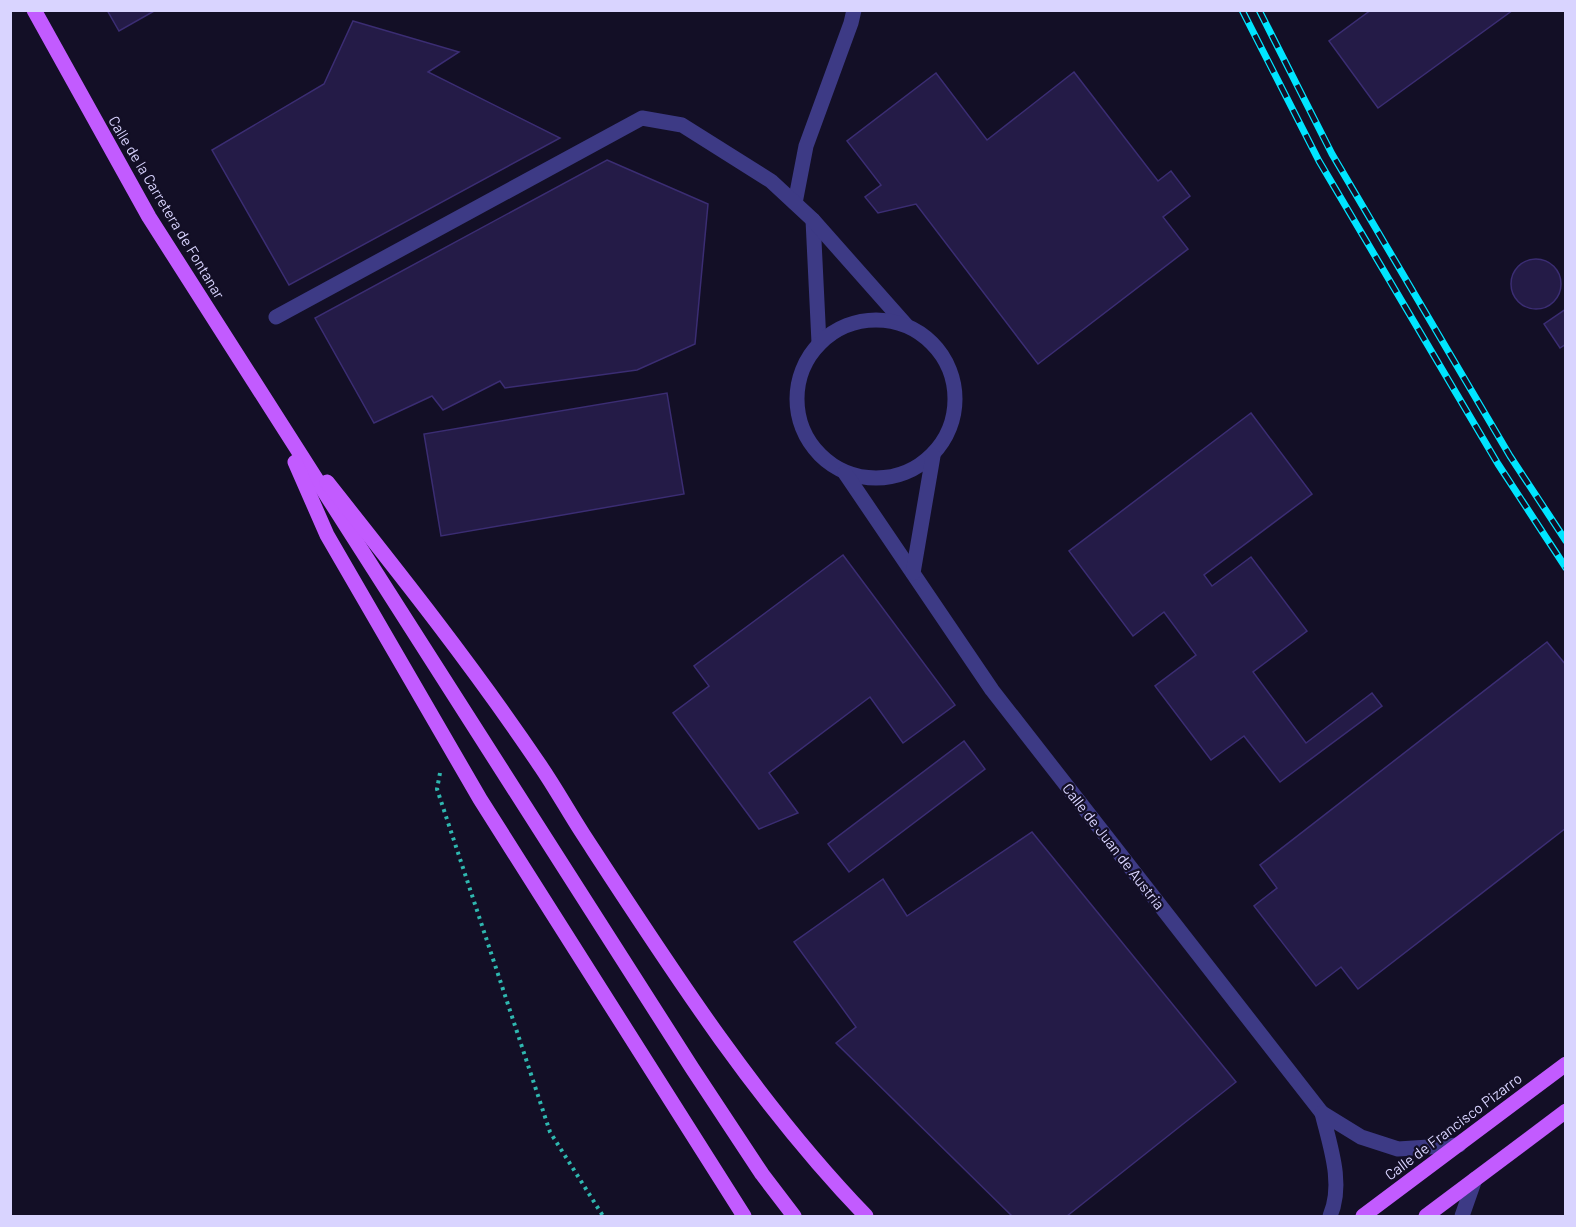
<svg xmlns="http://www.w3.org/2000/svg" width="1576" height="1227" viewBox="0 0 1576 1227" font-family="Barlow,sans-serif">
<rect width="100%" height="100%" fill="#130f26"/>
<!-- building -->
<g fill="#241b47" stroke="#3b2d73" stroke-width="1.5">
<polygon points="107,10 156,10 119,31"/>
<polygon points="1371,10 1513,10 1378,108 1329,41"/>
<polygon points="353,21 459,52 428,72 560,138 289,285 212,150 324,84"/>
<polygon points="1074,72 1158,181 1171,171 1190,196 1163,217 1188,249 1038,364 916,204 878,213 865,197 881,185 847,141 936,73 987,140"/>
<polygon points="607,160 708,204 695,344 637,370 505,388 500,381 443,410 432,396 374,423 315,318"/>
<circle cx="1536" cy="284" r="25"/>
<polygon points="1566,309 1566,344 1560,348 1544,324"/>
<polygon points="667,393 684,494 441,536 424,434"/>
<polygon points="1251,413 1312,494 1204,575 1212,586 1251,557 1307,631 1253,672 1306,743 1372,693 1382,706 1280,782 1244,736 1211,760 1155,686 1196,655 1164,612 1133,636 1069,551"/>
<polygon points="843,555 955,705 903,743 870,697 769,773 798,813 759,829 673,713 709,686 694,666"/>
<polygon points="1547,642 1566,665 1566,828 1358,989 1341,967 1316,986 1254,906 1277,888 1260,865"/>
<polygon points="964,741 985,769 849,872 828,844"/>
<polygon points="1032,832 1236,1082 1067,1216 1012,1216 836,1043 856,1027 794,942 883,879 907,916"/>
</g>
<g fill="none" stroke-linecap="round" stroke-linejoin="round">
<!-- path -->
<polyline stroke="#2fb8b0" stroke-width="4" stroke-dasharray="3 4.5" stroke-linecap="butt" points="440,773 437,789 550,1132 603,1216"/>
<!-- minor -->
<g stroke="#3d3a85" stroke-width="15">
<polyline points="795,203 806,146 851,23 854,10"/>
<polyline points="813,220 819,343"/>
<polyline points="276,317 642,118 682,125 771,181 813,220 906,325"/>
<circle cx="876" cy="399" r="79"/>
<polyline points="845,473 992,690 1322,1113"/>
<polyline points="913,573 933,456"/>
<path d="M1330,1216C1344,1184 1330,1146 1322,1113L1361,1137L1398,1149L1459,1145"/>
<polyline points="1462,1216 1475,1179"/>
</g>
<!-- primary -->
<g stroke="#c25bff" stroke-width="15">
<polyline points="34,10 149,217 692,1068 762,1174 794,1216"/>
<polyline points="295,462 327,535 480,799 744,1216"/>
<path d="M327,482C400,574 473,666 539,764C555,787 568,811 583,834C669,966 756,1102 866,1216"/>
<polyline points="1363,1216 1566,1064"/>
<polyline points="1426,1216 1566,1111"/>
</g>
<defs>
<g id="rail">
<polyline points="1242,10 1319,161 1498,464 1566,568"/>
<polyline points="1259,10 1332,154 1510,456 1566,541"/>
</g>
</defs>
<!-- rail casing -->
<use href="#rail" stroke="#00e5ff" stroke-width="7"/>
<!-- rail -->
<use href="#rail" stroke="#130f26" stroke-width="4.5" stroke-dasharray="14" stroke-linecap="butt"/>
</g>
<g text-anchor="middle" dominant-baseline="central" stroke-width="4.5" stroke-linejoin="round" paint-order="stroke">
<!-- street labels -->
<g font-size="15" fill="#d9d4ff" stroke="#130f26">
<text transform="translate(167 207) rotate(59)">Calle de la Carretera de Fontanar</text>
<text transform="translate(1114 846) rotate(52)">Calle de Juan de Austria</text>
<text transform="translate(1453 1126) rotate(-37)">Calle de Francisco Pizarro</text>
</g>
</g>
<!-- border -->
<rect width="1576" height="1227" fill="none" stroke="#d9d4ff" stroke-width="24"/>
</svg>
